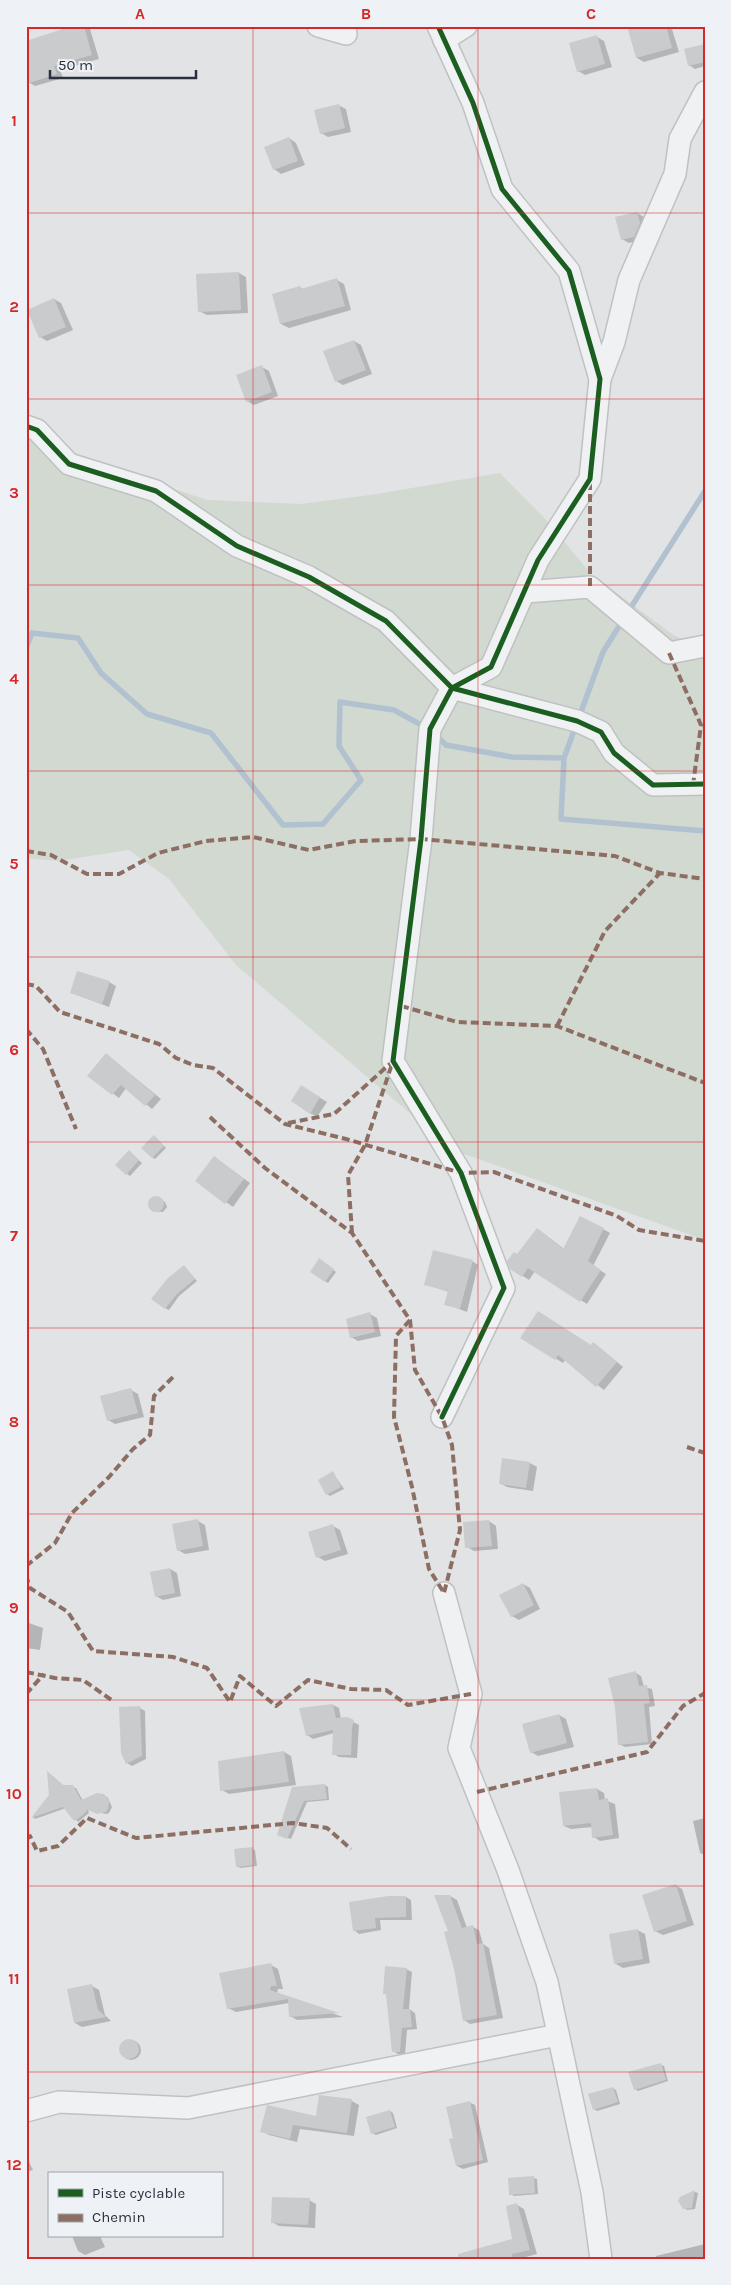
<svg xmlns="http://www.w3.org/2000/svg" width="731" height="2285" viewBox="0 0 731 2285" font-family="Karla,sans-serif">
<rect width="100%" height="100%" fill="#e1e3e5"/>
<!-- green -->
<polygon fill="#d2d9d1" points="26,439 207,500 301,504 377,494 500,473 547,521 592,575 675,636 705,649 705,1240 453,1150 236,965 169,879 129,850 57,861 26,858"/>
<!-- shadow -->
<g fill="#0003">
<polygon points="77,26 90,29 99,59 60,70 63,78 35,86 28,82"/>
<polygon points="634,26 671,26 679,52 644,62 637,58"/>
<polygon points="597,37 604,41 612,67 585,75 578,71"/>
<polygon points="705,45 705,66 695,69 689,65"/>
<polygon points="338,105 346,109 351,132 328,137 321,133"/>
<polygon points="289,138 296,143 305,165 281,174 274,169"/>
<polygon points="637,213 644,217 647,228 641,240 629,243 622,239"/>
<polygon points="239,273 246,277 248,313 207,315 199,311"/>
<polygon points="337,280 344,284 351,310 289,328 281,324 300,287 303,289"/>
<polygon points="54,299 61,303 73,330 47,341 40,337"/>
<polygon points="354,341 361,345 372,374 343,385 336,381"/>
<polygon points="262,367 269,371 278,396 254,405 247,401"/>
<polygon points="109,982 116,986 109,1007 72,993"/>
<polygon points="106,1054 161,1099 152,1109 126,1088 119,1098 89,1075"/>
<polygon points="309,1091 327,1102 317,1117 310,1113"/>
<polygon points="157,1139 166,1148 155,1159 152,1157"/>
<polygon points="132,1154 142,1163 130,1176 127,1174"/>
<polygon points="221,1162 250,1183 233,1207 197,1181"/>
<polygon points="158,1198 165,1202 167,1207 163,1212 152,1211 150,1201"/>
<polygon points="538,1229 564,1249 603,1229 610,1233 593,1266 606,1274 587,1304 535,1271 529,1280 511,1268 517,1255"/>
<polygon points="472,1261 478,1265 467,1312 446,1304 449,1292 425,1284"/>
<polygon points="323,1262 336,1272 328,1283 325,1281"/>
<polygon points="184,1266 197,1281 179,1296 169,1310 165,1308"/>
<polygon points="370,1314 377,1318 381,1336 358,1341 351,1337"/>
<polygon points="522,1338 591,1346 594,1343 623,1367 604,1390 565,1360 563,1363"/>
<polygon points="131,1390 138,1394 144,1417 115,1424 108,1420"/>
<polygon points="530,1463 537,1467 533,1491 507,1487 500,1483"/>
<polygon points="333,1473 344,1489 330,1496 327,1494"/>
<polygon points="198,1521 205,1525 209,1550 185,1554 178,1550"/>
<polygon points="489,1521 496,1526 498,1549 474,1551 467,1547"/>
<polygon points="333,1526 340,1530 348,1554 325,1561 318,1557"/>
<polygon points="170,1569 177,1573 181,1596 163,1600 156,1596"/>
<polygon points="523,1584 530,1588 540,1609 519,1620 512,1616"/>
<polygon points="26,1622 43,1628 40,1650 26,1648"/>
<polygon points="636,1673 641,1676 644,1687 652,1689 655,1706 649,1707 652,1744 625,1747 619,1744"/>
<polygon points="333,1705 339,1708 341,1719 346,1718 359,1725 357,1758 339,1757 334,1754 334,1733 313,1739 307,1735"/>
<polygon points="140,1708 145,1711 146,1759 132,1766 127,1763"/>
<polygon points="559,1715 566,1719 574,1747 538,1756 531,1752"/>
<polygon points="284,1752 291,1756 296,1785 229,1794 222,1790"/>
<polygon points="49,1773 64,1786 76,1788 83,1801 104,1795 108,1798 112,1807 109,1813 106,1814 88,1810 89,1813 78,1822 66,1808 35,1819 33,1817 50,1796"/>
<polygon points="325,1785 328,1787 329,1800 307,1802 291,1839 282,1836 293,1788"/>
<polygon points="597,1789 604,1793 605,1800 615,1804 619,1838 600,1841 594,1837 593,1827 571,1829 564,1826 560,1793"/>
<polygon points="705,1818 705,1855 700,1853 693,1821"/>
<polygon points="252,1849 255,1850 257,1866 240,1868 237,1866"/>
<polygon points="675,1885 682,1889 694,1925 663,1935 655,1931"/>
<polygon points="450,1896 457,1900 467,1928 473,1927 479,1930 483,1944 489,1948 503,2018 470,2024 464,2020 449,1932"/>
<polygon points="406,1897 411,1900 412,1920 380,1920 381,1930 359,1934 354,1930"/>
<polygon points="637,1930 645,1934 650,1963 623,1968 616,1964"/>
<polygon points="271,1965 278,1969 283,1989 278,1989 277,1994 343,2017 297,2020 290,2016 289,2003 236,2012 228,2008"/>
<polygon points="406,1969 412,1972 409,2009 415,2013 417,2029 407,2030 405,2054 398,2054 393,2051 388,1996 384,1993"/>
<polygon points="92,1986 99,1990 105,2015 111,2021 82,2027 75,2023"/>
<circle cx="131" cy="2050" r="10"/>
<polygon points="661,2065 664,2066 668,2081 638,2091 635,2089"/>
<polygon points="613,2088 616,2090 620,2104 597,2111 594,2109"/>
<polygon points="352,2101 359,2105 354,2136 300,2129 297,2142 269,2135 262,2131 317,2118"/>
<polygon points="469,2102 475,2105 488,2162 463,2169 457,2166 455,2139"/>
<polygon points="390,2111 393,2113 397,2128 376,2135 372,2133"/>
<polygon points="26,2156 33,2170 26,2172"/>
<polygon points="534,2178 537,2179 538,2194 514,2196 510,2194"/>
<polygon points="695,2192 698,2193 695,2209 687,2210 684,2208 681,2198"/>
<polygon points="309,2200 316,2204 315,2228 279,2226 272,2222"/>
<polygon points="517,2205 524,2209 537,2254 518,2259 472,2259 514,2240"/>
<polygon points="72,2236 100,2236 105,2247 85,2255 78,2251"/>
<polygon points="705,2244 705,2259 657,2259 656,2256"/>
</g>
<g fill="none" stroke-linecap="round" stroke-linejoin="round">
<!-- stream -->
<g stroke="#b1c1cf" stroke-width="5.5">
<polyline points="628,612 705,491"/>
<polyline points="26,648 32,633 78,638 101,673 147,714 211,733 283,825 323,824 361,780 339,746 340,702 394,710 425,727"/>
<polyline points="435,734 446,745 512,757 564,758 561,819 705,831"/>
<polyline points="564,758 603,652 623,620"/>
</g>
</g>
<!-- building -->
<g fill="#c9cbcd">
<polygon points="72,26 84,26 92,55 54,66 57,74 26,84 26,41"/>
<polygon points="627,26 666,26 672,48 636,58"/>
<polygon points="597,35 605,64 577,72 569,43"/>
<polygon points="705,44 705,62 688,66 684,49"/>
<polygon points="339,104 345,128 320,134 314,110"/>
<polygon points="289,137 298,161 273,170 264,147"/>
<polygon points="637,212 640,223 634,237 621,240 615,217"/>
<polygon points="239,272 241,310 198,312 196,274"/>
<polygon points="337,278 345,306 280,324 272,294 300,286 301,289"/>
<polygon points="54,298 66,327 39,338 27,310"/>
<polygon points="354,340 366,370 335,382 323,351"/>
<polygon points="262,365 272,392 246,402 236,375"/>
<polygon points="77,971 110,981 102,1004 70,993"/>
<polygon points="106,1053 155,1095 145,1106 121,1085 112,1095 87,1076"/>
<polygon points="301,1085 320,1097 310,1114 291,1101"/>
<polygon points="154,1135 164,1146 152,1158 141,1148"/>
<polygon points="129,1150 139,1160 126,1175 115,1165"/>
<polygon points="214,1156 244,1179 225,1204 195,1181"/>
<circle cx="156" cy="1204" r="8"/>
<polygon points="580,1216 604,1228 588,1261 601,1270 580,1302 528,1268 522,1277 510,1269 507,1261 514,1252 517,1254 537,1228 563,1249"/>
<polygon points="433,1250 473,1260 460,1309 444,1305 448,1291 424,1285"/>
<polygon points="319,1258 334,1269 325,1282 310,1272"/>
<polygon points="184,1265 195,1279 176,1295 165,1309 151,1299 168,1278"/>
<polygon points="538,1311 591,1345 593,1342 617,1362 596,1387 558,1355 555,1360 520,1338"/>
<polygon points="370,1312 375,1332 350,1338 346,1319"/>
<polygon points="131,1388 138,1413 107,1421 100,1396"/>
<polygon points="502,1458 530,1462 526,1488 499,1484"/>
<polygon points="333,1471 341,1487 326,1495 318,1480"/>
<polygon points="198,1519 203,1546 177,1551 172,1524"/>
<polygon points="489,1520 492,1546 465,1548 463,1522"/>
<polygon points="333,1524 341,1550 316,1558 308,1532"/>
<polygon points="170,1568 175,1593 155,1597 150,1572"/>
<polygon points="523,1583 534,1605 511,1617 499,1595"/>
<polygon points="636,1671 639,1686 647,1685 650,1703 644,1704 648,1742 618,1745 615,1707 608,1678"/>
<polygon points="333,1704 336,1718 347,1717 354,1720 352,1728 351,1755 332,1755 333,1730 306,1736 299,1708"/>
<polygon points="140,1706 142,1756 126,1764 121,1753 119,1707"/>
<polygon points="559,1714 567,1743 530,1753 522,1724"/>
<polygon points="284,1751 289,1782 220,1791 218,1761"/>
<polygon points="47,1771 63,1785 73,1785 81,1800 97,1793 104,1794 109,1801 108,1809 106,1812 97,1814 86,1809 87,1811 79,1818 74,1821 63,1807 31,1818 49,1795"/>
<polygon points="325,1784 327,1799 304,1801 287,1839 277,1835 292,1787"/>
<polygon points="597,1788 599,1800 608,1798 613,1835 592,1838 591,1823 563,1826 559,1792"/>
<polygon points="253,1847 254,1865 236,1867 234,1849"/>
<polygon points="676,1884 687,1921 654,1932 642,1895"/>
<polygon points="434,1895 450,1895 462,1928 473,1925 477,1944 483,1943 497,2015 463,2021 454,1969 444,1932 448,1931"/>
<polygon points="388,1896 406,1896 406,1917 375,1918 376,1928 353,1931 349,1902"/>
<polygon points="638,1929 643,1959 614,1964 609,1934"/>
<polygon points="271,1963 277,1986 271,1986 270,1990 339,2013 289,2017 288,1999 227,2009 219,1973"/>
<polygon points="385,1966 407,1968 403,2009 410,2009 412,2027 402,2028 400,2052 392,2052 386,1994 383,1994"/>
<polygon points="92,1984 98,2010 106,2017 74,2023 67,1989"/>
<circle cx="129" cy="2049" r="10"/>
<polygon points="661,2063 666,2080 634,2090 628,2072"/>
<polygon points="613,2087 618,2102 593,2110 588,2094"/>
<polygon points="319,2095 352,2099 347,2133 293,2125 290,2139 260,2132 267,2105 316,2116"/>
<polygon points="470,2101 483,2160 456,2166 449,2139 453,2138 446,2107"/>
<polygon points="390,2110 395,2127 371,2134 366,2117"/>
<polygon points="534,2176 535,2193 509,2195 508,2178"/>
<polygon points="695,2190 692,2208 683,2209 678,2201 680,2197"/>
<polygon points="272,2197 310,2198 308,2225 271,2223"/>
<polygon points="517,2203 530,2250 512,2254 513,2259 458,2259 458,2254 512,2239 506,2206"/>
</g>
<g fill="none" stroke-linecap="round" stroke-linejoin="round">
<defs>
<g id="minor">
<polyline points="318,26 346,34 345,26"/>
<polyline points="438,26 473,103 502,189 569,271 600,379 590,479 538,560 491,667 452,688 430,729 421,839 393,1061 461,1173 504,1288 442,1417"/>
<polyline points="444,40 466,26"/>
<polyline points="600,379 614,342 629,280 675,174 680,139 705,92"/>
<polyline points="26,426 37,430 69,464 156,491 237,546 309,577 386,621 452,688 577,721 601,732 614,753 653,785 705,784"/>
<polyline points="525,592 590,587 669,653 705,646"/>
<polyline points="444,1593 471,1694 459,1748 508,1870 547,1982 592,2192 601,2259"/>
<polyline points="26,2111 59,2102 188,2108 558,2035"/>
</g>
</defs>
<!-- minor casing -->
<use href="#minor" stroke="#bfc1c3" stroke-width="24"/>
<!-- minor -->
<use href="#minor" stroke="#f0f1f2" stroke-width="21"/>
<!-- quiet -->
<g stroke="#8d6e63" stroke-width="4" stroke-dasharray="8 4" stroke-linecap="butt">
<polyline points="590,482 590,587"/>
<polyline points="669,653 701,725 693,785"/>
<polyline points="26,851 51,855 87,874 119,874 158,853 206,841 253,837 309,850 356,841 421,839 615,856 660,873 705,879"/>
<polyline points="26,984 36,986 60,1012 159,1044 176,1058 193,1065 213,1068 285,1124 346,1139 461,1173 494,1172 617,1216 639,1230 705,1241"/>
<polyline points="401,1006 457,1022 557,1026 705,1083"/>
<polyline points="557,1026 605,931 660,873"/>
<polyline points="26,1029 43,1049 76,1129"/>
<polyline points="210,1117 265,1168 352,1233 410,1320 415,1370 442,1417 452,1445 460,1530 444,1593"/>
<polyline points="288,1123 334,1114 392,1062"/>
<polyline points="352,1233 348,1175 365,1145 393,1061"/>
<polyline points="410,1320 396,1336 394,1417 412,1487 429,1569 444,1593"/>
<polyline points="687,1447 705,1453"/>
<polyline points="26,1566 55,1543 72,1513 109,1477 133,1449 150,1435 154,1396 175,1375"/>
<polyline points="26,1575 30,1588 68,1612 93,1651 173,1657 207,1668 230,1702 240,1676 276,1706 308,1680 351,1689 386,1690 408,1705 471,1694"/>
<polyline points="26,1672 55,1678 83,1680 113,1701"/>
<polyline points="26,1694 44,1674"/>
<polyline points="477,1792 647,1752 683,1706 705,1693"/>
<polyline points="26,1839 30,1836 37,1851 58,1846 87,1818 136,1838 293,1823 327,1828 351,1849"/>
</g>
<defs>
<g id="cycleway">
<polyline points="438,26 473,103 502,189 569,271 600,379 590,479 538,560 491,667 452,688 430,729 421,839 393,1061 461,1173 504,1288 442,1417"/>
<polyline points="26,426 37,430 69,464 156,491 237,546 309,577 386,621 452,688 577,721 601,732 614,753 653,785 705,784"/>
</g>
</defs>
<!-- cycleway casing -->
<use href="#cycleway" stroke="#eef1f5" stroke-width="8"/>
<!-- cycleway -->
<use href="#cycleway" stroke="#1b5e20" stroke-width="5"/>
</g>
<!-- grid -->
<path fill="none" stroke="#d62828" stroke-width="1" stroke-opacity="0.55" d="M253,26V2259M478,26V2259M26,213H705M26,399H705M26,585H705M26,771H705M26,957H705M26,1142H705M26,1328H705M26,1514H705M26,1700H705M26,1886H705M26,2072H705"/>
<!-- border -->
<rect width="731" height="2285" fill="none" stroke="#eef1f5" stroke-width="55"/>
<!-- legend -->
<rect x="48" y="2172" width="175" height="65" fill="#eef1f5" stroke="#9fa4ab"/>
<rect x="58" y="2189" width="25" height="8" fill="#1b5e20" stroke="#9fa4ab"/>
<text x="92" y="2198" font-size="15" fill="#29313d">Piste cyclable</text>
<rect x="58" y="2214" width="25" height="8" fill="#8d6e63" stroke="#9fa4ab"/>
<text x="92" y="2222" font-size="15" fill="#29313d">Chemin</text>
<!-- scale -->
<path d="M50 70v8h146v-8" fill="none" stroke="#29313d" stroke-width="2.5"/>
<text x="58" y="70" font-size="15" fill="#29313d" stroke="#eef1f5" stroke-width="4" paint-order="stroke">50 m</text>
<rect x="28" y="28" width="676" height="2230" fill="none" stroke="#d62828" stroke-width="2"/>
<g font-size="16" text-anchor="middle" font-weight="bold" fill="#d62828">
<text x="140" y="19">A</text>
<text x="366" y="19">B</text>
<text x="591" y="19">C</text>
<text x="14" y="126">1</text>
<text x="14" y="312">2</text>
<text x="14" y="498">3</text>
<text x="14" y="684">4</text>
<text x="14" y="869">5</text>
<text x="14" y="1055">6</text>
<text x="14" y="1241">7</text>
<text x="14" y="1427">8</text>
<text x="14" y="1613">9</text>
<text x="14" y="1799">10</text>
<text x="14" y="1984">11</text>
<text x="14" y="2170">12</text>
</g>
</svg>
